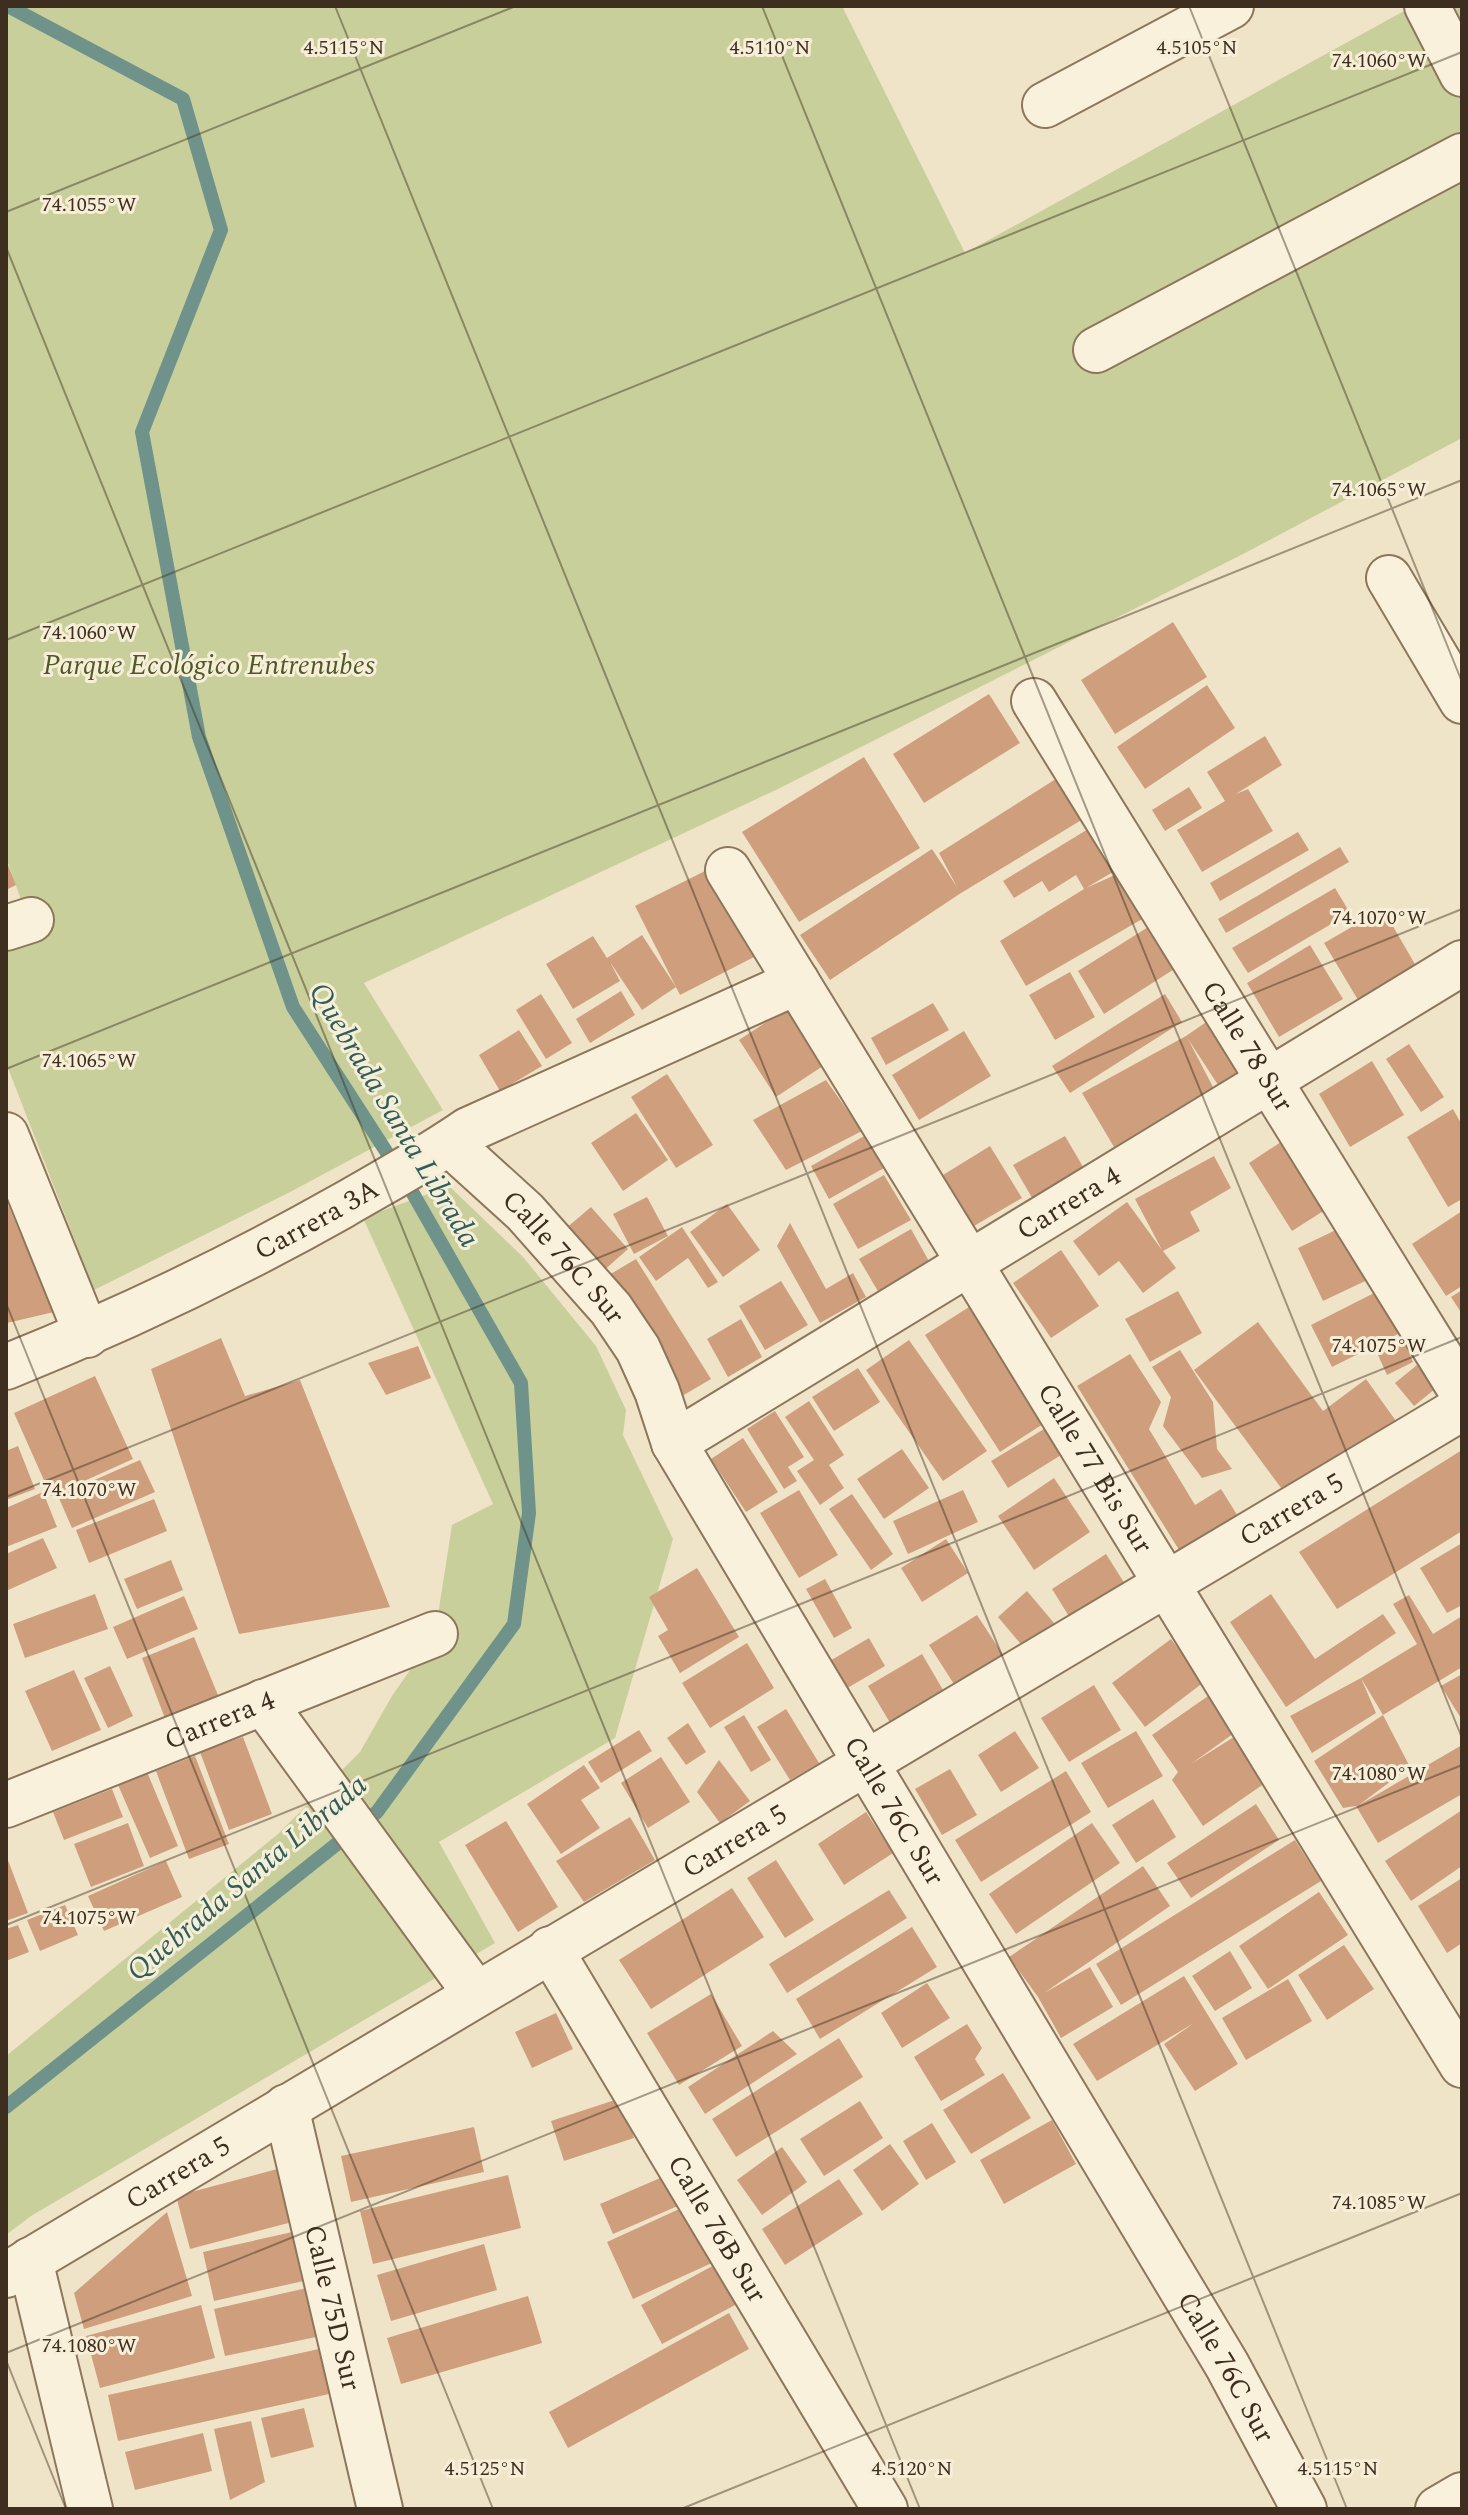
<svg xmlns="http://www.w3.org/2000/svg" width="1468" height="2515" viewBox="0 0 1468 2515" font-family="Spectral,serif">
<rect width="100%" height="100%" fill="#f0e4c8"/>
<!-- green -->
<g fill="#c9cf9b">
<polygon points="6,6 842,6 965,253 1413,6 1462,6 1462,438 1243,554 778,789 364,983 443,1110 294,1190 94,1290 6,1063 6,936 30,926 6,857"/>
<polygon points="449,1186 523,1257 596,1346 626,1410 623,1435 673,1539 615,1738 439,1842 495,1943 31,2216 6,2235 6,2056 278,1834 360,1752 392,1696 435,1634 452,1525 493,1504 363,1218"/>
</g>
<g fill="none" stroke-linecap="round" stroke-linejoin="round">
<!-- stream -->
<polyline stroke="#6f938a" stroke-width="14" points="6,2107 377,1812 514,1624 529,1513 521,1383 411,1190 293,1007 199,737 142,432 221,230 183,99 8,6"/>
</g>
<!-- building -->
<g fill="#cf9f7d">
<polygon points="1173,622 1207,677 1115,734 1081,680"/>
<polygon points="1207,685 1235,728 1145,789 1117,747"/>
<polygon points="989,694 1020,743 924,803 893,754"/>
<polygon points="1265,736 1282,765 1236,794 1248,789 1273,831 1202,872 1177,830 1225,801 1207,772"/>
<polygon points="864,757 920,848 799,922 742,832"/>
<polygon points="1062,775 1088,816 961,893 830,980 800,935 932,849 957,887 939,853"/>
<polygon points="1189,787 1202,808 1165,831 1152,810"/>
<polygon points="1098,823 1123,866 1086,888 1126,870 1151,914 1026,986 1000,941 1084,889 1076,875 1049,892 1042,881 1014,898 1003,881"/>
<polygon points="1298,832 1309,850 1220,901 1210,883"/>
<polygon points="1340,847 1349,862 1226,933 1218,919"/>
<polygon points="6,860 16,885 6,890"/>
<polygon points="711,868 756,956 680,995 635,906"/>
<polygon points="1335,888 1350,913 1248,973 1232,948"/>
<polygon points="1383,909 1416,966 1358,1000 1324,943"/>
<polygon points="1153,924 1179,966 1104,1014 1078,971"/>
<polygon points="642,935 676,987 642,1010 610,962 620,981 573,1009 546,964 593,936 607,958"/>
<polygon points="1310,945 1343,999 1279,1037 1247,983"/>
<polygon points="1070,972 1095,1017 1055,1040 1029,995"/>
<polygon points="621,991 635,1015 590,1043 576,1019"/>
<polygon points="541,994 572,1043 546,1059 516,1010"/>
<polygon points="1165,994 1182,1022 1070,1093 1052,1066"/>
<polygon points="933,1003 949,1030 886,1065 871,1038"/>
<polygon points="789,1007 826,1064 776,1097 739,1040"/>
<polygon points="1215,1016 1249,1069 1220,1088 1188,1039 1213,1087 1114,1147 1082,1093 1186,1036"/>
<polygon points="519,1030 542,1066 500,1091 479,1055"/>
<polygon points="964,1031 991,1076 919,1120 892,1075"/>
<polygon points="1409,1044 1444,1097 1421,1112 1386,1059"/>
<polygon points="1372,1061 1404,1115 1350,1147 1319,1094"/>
<polygon points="667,1074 713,1145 676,1168 631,1097"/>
<polygon points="826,1080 862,1131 786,1170 753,1120"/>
<polygon points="1453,1109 1462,1125 1462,1199 1448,1207 1407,1137"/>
<polygon points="636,1113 668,1160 623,1191 591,1143"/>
<polygon points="1293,1134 1336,1203 1292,1231 1249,1163"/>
<polygon points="866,1135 884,1168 829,1199 811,1166"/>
<polygon points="1065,1136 1089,1177 1038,1208 1013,1165"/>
<polygon points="990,1146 1022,1198 974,1226 943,1175"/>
<polygon points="1214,1156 1231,1188 1190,1212 1200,1231 1163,1251 1176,1268 1143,1293 1119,1261 1099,1276 1073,1241 1127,1202 1162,1250 1135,1199"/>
<polygon points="884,1175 911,1220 858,1249 833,1204"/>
<polygon points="647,1197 668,1236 634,1254 613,1214"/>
<polygon points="6,1200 54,1312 7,1323 6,1320"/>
<polygon points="727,1204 760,1250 723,1277 690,1232"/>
<polygon points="591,1207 628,1249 601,1273 564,1230"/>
<polygon points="1462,1211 1462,1286 1446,1296 1412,1244"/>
<polygon points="1355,1221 1380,1274 1323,1301 1298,1248"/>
<polygon points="790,1223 826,1289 853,1273 866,1297 820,1323 777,1246"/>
<polygon points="682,1227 718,1282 708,1288 688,1258 656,1281 639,1257"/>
<polygon points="911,1229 930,1263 879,1293 859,1259"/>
<polygon points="1061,1250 1099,1306 1051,1338 1013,1283"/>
<polygon points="636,1259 711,1379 677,1399 602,1279"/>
<polygon points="781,1281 808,1325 765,1350 739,1306"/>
<polygon points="1380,1290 1402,1332 1332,1367 1311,1325"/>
<polygon points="1462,1290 1462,1314 1451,1297"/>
<polygon points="1178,1291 1202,1333 1150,1362 1125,1319"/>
<polygon points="969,1307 1043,1424 1000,1452 925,1335"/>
<polygon points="741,1319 762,1357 728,1377 707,1339"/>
<polygon points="1258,1322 1323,1411 1366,1379 1396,1421 1290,1500 1194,1370"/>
<polygon points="221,1338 245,1396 300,1380 390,1607 239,1634 151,1369"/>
<polygon points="909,1340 987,1451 943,1481 866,1370"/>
<polygon points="1405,1343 1413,1362 1387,1375 1378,1355"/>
<polygon points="418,1346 431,1378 386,1395 368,1363"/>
<polygon points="1180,1350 1213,1402 1217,1449 1232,1469 1202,1478 1163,1426 1171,1397 1152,1367"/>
<polygon points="1130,1354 1161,1402 1149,1429 1195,1505 1221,1489 1239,1518 1181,1553 1077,1386"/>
<polygon points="1417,1365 1435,1389 1414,1406 1395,1383"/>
<polygon points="858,1368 880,1402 834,1431 812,1397"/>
<polygon points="95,1376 133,1459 51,1496 14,1413"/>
<polygon points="809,1401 844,1455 829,1465 844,1488 820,1505 797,1471 814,1460 785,1417"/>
<polygon points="775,1411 804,1457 788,1467 797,1481 784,1489 747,1429"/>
<polygon points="1049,1426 1066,1452 1008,1488 991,1461"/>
<polygon points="743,1438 778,1492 746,1512 711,1459"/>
<polygon points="18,1446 35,1489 6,1500 6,1451"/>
<polygon points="902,1449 929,1488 884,1519 857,1479"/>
<polygon points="1462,1450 1462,1531 1337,1609 1299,1552"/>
<polygon points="140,1460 155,1492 72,1528 58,1496"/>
<polygon points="1054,1478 1090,1532 1034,1570 998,1516"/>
<polygon points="799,1490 838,1555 799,1578 760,1513"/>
<polygon points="963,1490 978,1522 908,1554 893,1521"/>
<polygon points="43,1492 57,1527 6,1547 6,1508"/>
<polygon points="852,1494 893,1554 871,1570 829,1509"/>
<polygon points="154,1499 167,1531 89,1563 76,1530"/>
<polygon points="43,1538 57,1568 6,1591 6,1554"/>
<polygon points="946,1539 968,1573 922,1602 901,1568"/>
<polygon points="1462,1543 1462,1605 1447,1613 1420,1568"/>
<polygon points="1106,1554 1125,1584 1070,1618 1052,1589"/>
<polygon points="171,1560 183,1590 137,1609 124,1579"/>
<polygon points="697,1568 739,1637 680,1673 658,1636 668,1630 649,1597"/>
<polygon points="825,1579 852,1628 834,1638 806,1589"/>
<polygon points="1027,1591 1054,1623 1025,1649 998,1617"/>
<polygon points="95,1594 108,1629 25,1658 13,1624"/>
<polygon points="1271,1594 1315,1659 1383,1614 1396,1633 1286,1707 1230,1622"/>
<polygon points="1409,1595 1433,1634 1462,1616 1462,1667 1383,1715 1361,1678 1376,1713 1312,1753 1290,1716 1361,1678 1417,1644 1393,1604"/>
<polygon points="184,1596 198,1629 127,1659 113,1627"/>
<polygon points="977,1615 1007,1661 959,1692 929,1645"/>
<polygon points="194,1637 220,1700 166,1721 142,1658"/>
<polygon points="869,1638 885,1666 844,1690 828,1662"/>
<polygon points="1171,1639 1204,1682 1145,1727 1112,1683"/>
<polygon points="747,1643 774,1688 710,1728 682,1683"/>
<polygon points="922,1654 946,1695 892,1726 868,1686"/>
<polygon points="110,1666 133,1716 108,1728 84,1678"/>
<polygon points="74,1670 101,1730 52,1751 25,1691"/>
<polygon points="1462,1674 1462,1720 1441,1686"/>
<polygon points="1094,1685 1121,1730 1069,1762 1041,1718"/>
<polygon points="1211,1694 1237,1731 1191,1764 1237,1735 1268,1781 1203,1826 1172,1780 1178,1772 1152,1735"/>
<polygon points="786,1709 819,1763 790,1780 757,1727"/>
<polygon points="744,1715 771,1760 751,1772 724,1727"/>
<polygon points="1383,1715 1410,1767 1359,1805 1462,1745 1462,1794 1378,1843 1356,1806 1343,1808 1314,1761"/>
<polygon points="688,1723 706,1752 686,1765 667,1738"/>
<polygon points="639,1730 652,1751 601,1783 588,1762"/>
<polygon points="1015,1731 1039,1768 1001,1792 978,1755"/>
<polygon points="1136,1731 1163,1776 1108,1808 1081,1763"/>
<polygon points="243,1737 272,1814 229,1830 200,1752"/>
<polygon points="195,1756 229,1844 189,1859 156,1771"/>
<polygon points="661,1757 690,1802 648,1828 621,1783"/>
<polygon points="719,1760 750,1801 720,1823 697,1792"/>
<polygon points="584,1765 600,1788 581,1800 600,1828 561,1854 527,1804"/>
<polygon points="950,1769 977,1815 942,1835 915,1789"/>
<polygon points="1066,1771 1091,1812 981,1882 955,1840"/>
<polygon points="147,1772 178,1846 150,1858 118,1785"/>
<polygon points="112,1789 123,1817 64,1840 53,1812"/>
<polygon points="1153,1799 1176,1837 1136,1863 1112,1825"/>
<polygon points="1256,1804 1279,1840 1191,1898 1167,1863"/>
<polygon points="1462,1810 1462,1866 1411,1901 1385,1861"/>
<polygon points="866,1812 893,1853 844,1885 818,1844"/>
<polygon points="630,1817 655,1860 584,1902 556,1861"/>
<polygon points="506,1821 558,1907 518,1932 465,1845"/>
<polygon points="128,1823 144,1866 91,1887 74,1844"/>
<polygon points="1092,1823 1120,1863 1016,1934 989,1894"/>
<polygon points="1295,1840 1321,1881 1121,2005 1096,1964"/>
<polygon points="6,1855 28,1913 6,1921"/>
<polygon points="776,1860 814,1920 785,1938 747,1878"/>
<polygon points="166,1861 182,1897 104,1931 88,1896"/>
<polygon points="1143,1866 1170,1906 1044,1993 1090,1967 1113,2007 1061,2038 1038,1997 1009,1957"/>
<polygon points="1462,1878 1462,1943 1447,1953 1418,1906"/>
<polygon points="732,1888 764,1937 651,2009 619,1960"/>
<polygon points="889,1890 907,1918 787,1993 769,1964"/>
<polygon points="1319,1892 1348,1935 1268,1989 1239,1946"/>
<polygon points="65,1905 78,1935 40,1951 27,1920"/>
<polygon points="18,1925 29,1952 6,1961 6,1929"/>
<polygon points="912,1927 937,1967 820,2039 796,1999"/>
<polygon points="1344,1945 1374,1989 1327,2020 1298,1975"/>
<polygon points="1230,1951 1252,1988 1215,2011 1192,1976"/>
<polygon points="1184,1976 1238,2064 1195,2091 1164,2044 1194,2023 1097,2081 1073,2044"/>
<polygon points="1288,1979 1312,2021 1246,2060 1222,2018"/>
<polygon points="927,1983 950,2018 902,2048 881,2013"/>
<polygon points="711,1994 742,2046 679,2085 647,2033"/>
<polygon points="556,2013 573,2049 532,2068 515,2032"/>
<polygon points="967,2024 982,2048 975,2059 985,2075 941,2101 914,2057"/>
<polygon points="773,2031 797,2054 705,2114 688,2087"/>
<polygon points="839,2038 863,2077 736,2157 712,2119"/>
<polygon points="1003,2073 1031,2118 971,2154 943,2110"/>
<polygon points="621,2098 634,2138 564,2161 551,2121"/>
<polygon points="860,2101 883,2138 824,2176 800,2139"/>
<polygon points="1052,2120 1076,2164 1004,2204 980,2160"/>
<polygon points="932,2123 956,2162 926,2180 903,2141"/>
<polygon points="474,2127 484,2172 351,2202 341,2156"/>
<polygon points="890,2144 919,2184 882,2211 853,2170"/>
<polygon points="782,2147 807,2182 762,2215 737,2180"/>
<polygon points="281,2168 296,2221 190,2249 176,2196"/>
<polygon points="674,2172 687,2202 613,2234 600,2204"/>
<polygon points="508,2175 521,2228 373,2264 360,2211"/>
<polygon points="839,2179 863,2214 785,2265 762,2229"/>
<polygon points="688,2205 714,2262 633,2299 607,2242"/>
<polygon points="167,2212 192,2296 84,2329 74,2293"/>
<polygon points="306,2229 317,2278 214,2301 203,2252"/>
<polygon points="484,2244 497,2290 391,2321 377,2275"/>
<polygon points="716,2264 737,2304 662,2344 641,2305"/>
<polygon points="311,2287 321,2336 225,2356 214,2309"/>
<polygon points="528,2296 542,2343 401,2384 387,2338"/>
<polygon points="201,2305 215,2358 100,2388 86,2336"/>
<polygon points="729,2313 749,2349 568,2448 549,2412"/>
<polygon points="328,2347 338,2392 118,2441 108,2395"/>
<polygon points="304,2408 314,2447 271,2458 261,2418"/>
<polygon points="251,2421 265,2482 230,2500 214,2429"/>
<polygon points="203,2433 212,2471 135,2490 125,2452"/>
</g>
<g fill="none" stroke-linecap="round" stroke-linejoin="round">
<defs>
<g id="minor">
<polyline points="1427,6 1462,74"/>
<polyline points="1045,105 1231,6"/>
<polyline points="1096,350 1462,156"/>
<polyline points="1389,578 1462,701"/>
<path id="s1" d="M1034,701L1462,1392"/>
<path id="s2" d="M728,870L1462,2065"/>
<polyline points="6,928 31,920"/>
<polyline points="6,1135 87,1335"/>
<path id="s3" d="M449,1143L525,1212L611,1309L638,1349L657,1391L674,1443L1227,2365L1304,2509"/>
<path id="s4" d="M6,1367C121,1321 234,1267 342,1206C385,1181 428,1158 468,1130L797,982"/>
<path id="s5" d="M674,1443L1462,963"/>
<polyline points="263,1702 476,1994"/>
<path id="s6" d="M6,1805L435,1634"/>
<path id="s7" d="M550,1949L885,2509"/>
<path id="s8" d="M286,2107L380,2509"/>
<polyline points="30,2260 90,2509"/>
<path id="s9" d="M6,2275L1462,1408"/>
<polyline points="1438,2509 1462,2495"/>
</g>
</defs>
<!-- minor casing -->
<use href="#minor" stroke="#8d765c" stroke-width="48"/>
<!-- minor -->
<use href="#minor" stroke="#faf1dc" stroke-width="44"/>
</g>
<!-- ticks -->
<path fill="none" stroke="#3d2e20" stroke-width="2" stroke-opacity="0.45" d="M335,6L1347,2509M762,6L1462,1738M1189,6L1462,682M6,212L516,6M6,247L920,2509M6,640L1462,52M6,1069L1462,480M6,1303L493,2509M6,1497L1462,909M6,1925L1462,1337M6,2353L1462,1765M6,2360L66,2509M681,2509L1462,2193"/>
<g text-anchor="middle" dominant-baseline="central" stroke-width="6" stroke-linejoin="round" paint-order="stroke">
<!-- park labels -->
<g font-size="28" font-style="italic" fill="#4d5a26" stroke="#f7eed8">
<text x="209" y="665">Parque Ecológico Entrenubes</text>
</g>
<!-- street labels -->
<g font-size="28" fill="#3d2e20" stroke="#f7eed8">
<text stroke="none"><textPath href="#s1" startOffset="406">Calle 78 Sur</textPath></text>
<text stroke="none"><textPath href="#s5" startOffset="462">Carrera 4</textPath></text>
<text stroke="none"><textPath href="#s4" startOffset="344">Carrera 3A</textPath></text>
<text stroke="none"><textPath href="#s3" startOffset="162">Calle 76C Sur</textPath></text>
<text stroke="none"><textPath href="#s2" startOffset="702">Calle 77 Bis Sur</textPath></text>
<text stroke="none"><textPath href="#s9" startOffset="1496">Carrera 5</textPath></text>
<text stroke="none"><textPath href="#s6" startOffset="230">Carrera 4</textPath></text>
<text stroke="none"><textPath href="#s3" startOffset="810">Calle 76C Sur</textPath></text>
<text stroke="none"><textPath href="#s9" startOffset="848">Carrera 5</textPath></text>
<text stroke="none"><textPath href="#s9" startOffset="200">Carrera 5</textPath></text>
<text stroke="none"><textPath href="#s7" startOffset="326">Calle 76B Sur</textPath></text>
<text stroke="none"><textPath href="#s8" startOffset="206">Calle 75D Sur</textPath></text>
<text stroke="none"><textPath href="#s3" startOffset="1458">Calle 76C Sur</textPath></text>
</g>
<!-- water labels -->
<g font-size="30" font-style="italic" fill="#2f5d5a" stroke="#f7eed8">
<text transform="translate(394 1115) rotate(59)">Quebrada Santa Librada</text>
<text transform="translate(247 1878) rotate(-40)">Quebrada Santa Librada</text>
</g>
</g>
<g font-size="20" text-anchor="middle" fill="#3d2e20" stroke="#f7eed8" stroke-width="6" stroke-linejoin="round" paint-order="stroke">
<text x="344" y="54">4.5115°N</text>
<text x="770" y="54">4.5110°N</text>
<text x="1197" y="54">4.5105°N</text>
<text x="1379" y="67">74.1060°W</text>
<text x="89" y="211">74.1055°W</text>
<text x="1379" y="496">74.1065°W</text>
<text x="89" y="639">74.1060°W</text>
<text x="1379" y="924">74.1070°W</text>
<text x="89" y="1067">74.1065°W</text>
<text x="1379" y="1352">74.1075°W</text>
<text x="89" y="1496">74.1070°W</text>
<text x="1379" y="1780">74.1080°W</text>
<text x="89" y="1924">74.1075°W</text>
<text x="1379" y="2209">74.1085°W</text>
<text x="89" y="2352">74.1080°W</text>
<text x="485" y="2475">4.5125°N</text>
<text x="912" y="2475">4.5120°N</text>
<text x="1338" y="2475">4.5115°N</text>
</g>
<!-- border -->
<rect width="1468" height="2515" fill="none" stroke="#3d2e20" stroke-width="16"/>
</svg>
